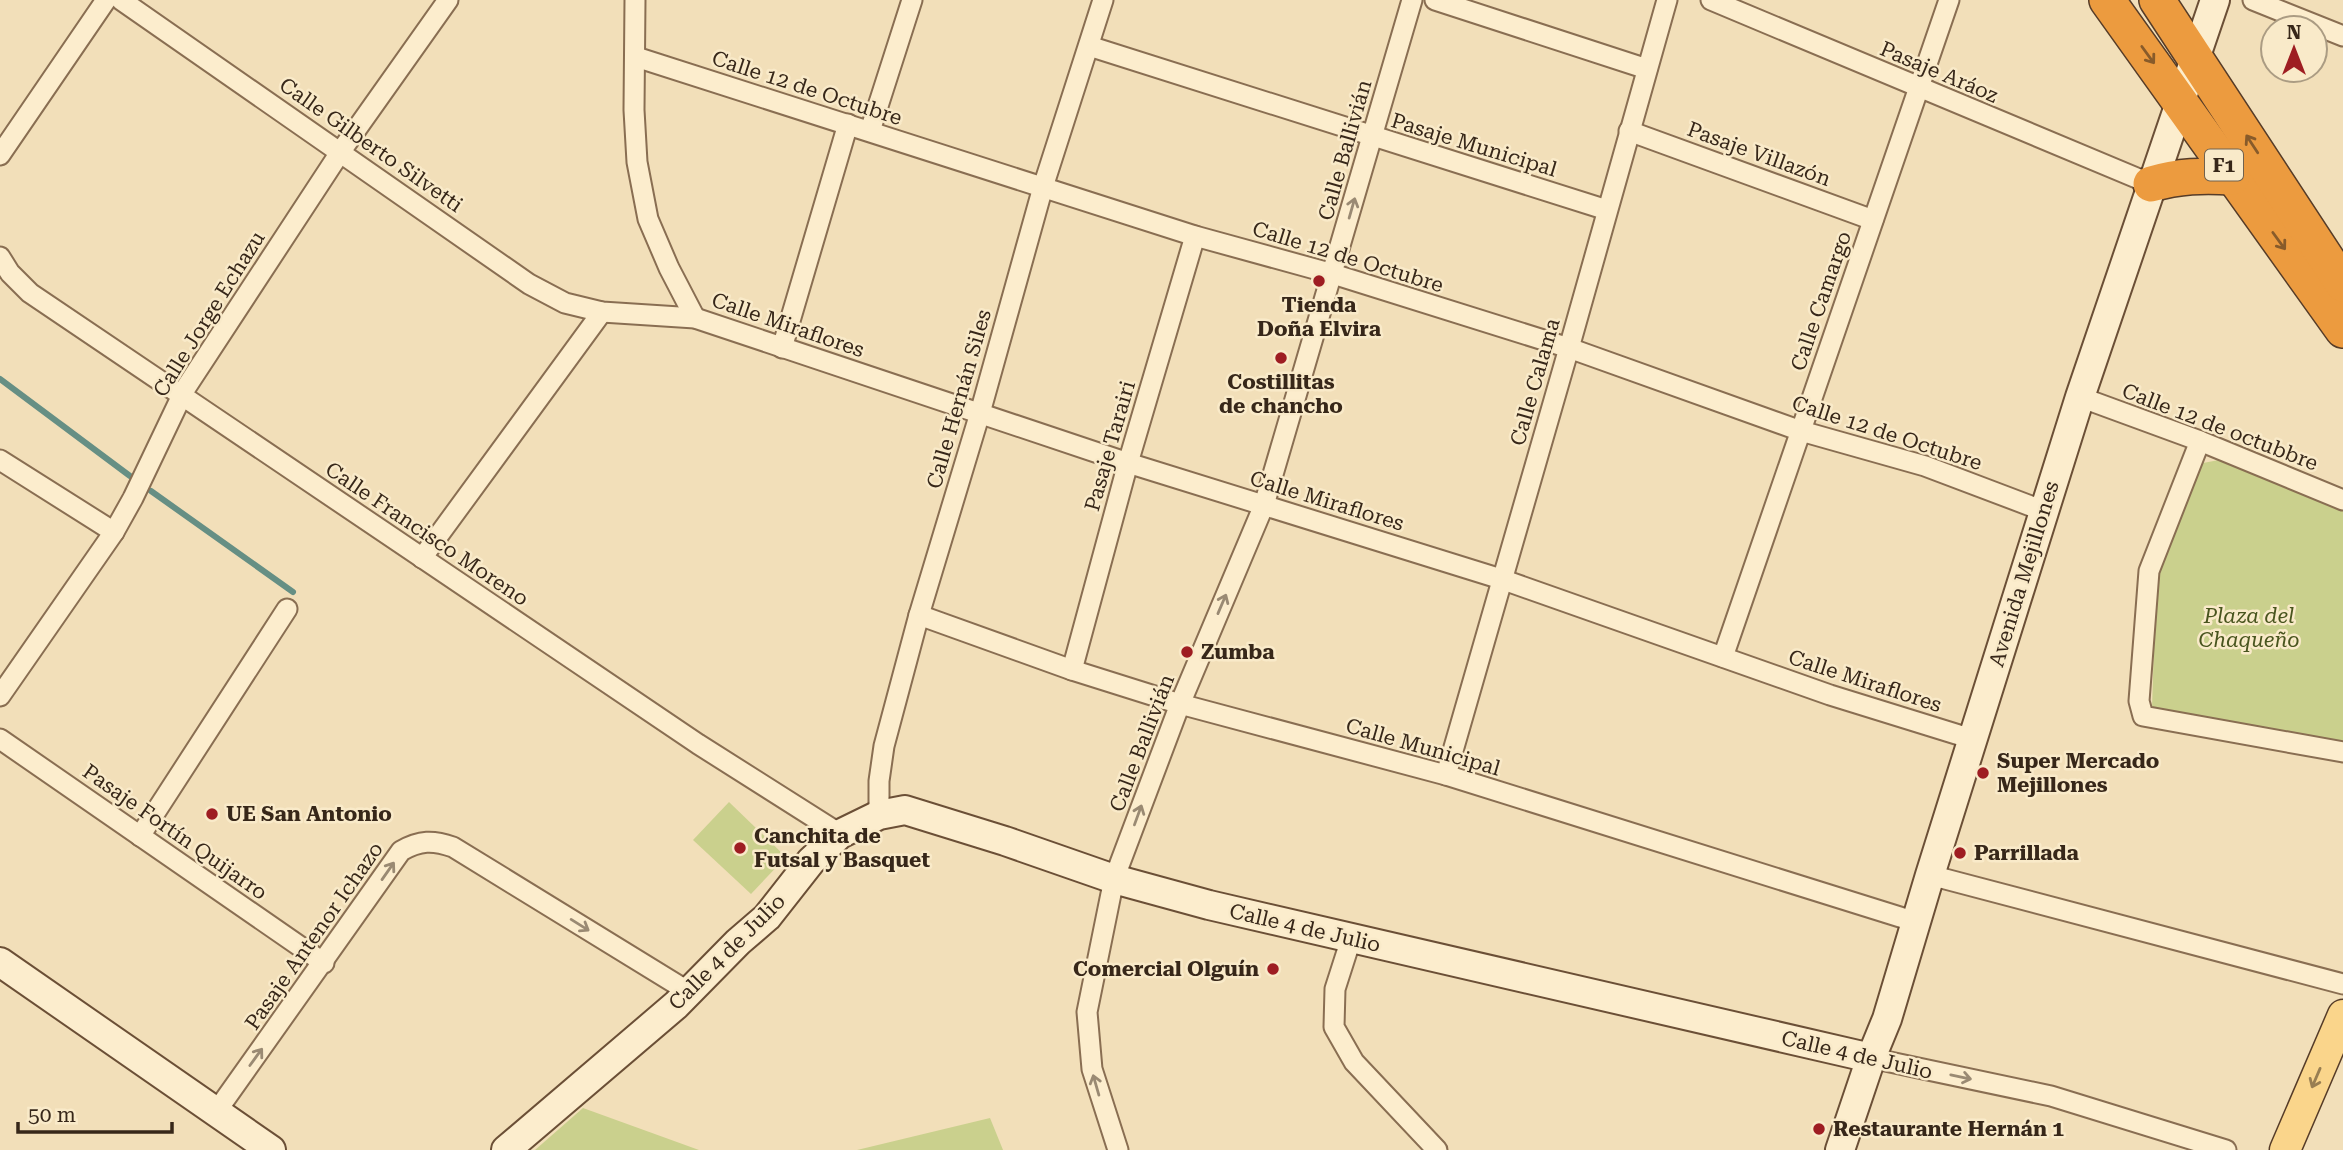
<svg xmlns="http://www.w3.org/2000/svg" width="2343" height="1150" viewBox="0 0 2343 1150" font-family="'Roboto Serif',serif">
<rect width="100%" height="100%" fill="#f2dfb9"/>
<!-- green -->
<g fill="#cad08d">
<polygon points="2219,460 2343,510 2343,741 2152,708 2156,580 2194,477 2203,463"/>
<polygon points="729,802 786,857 751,894 693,840"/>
<polygon points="583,1108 699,1150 535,1150"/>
<polygon points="990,1118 1003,1150 857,1150"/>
</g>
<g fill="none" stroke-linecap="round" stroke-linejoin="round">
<!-- stream -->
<g stroke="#668f84" stroke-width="6">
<polyline points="0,379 130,476"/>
<polyline points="151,491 293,592"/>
</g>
<defs>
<g id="street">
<polyline points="121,0 529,284 565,303 602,312 695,318 1128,463 1501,579 1830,695 1972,739"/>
<polyline points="635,0 634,110 637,162 648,219 669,268 695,318"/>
<polyline points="1435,0 1647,69"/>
<polyline points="1711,0 2151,184"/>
<polyline points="2253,0 2343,36"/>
<polyline points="1089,46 1607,210"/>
<polyline points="636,57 1195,236 1333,274 1569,348 1801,431 1925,466 2044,511"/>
<polyline points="870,131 912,0"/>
<polyline points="1629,131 1873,220"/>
<polyline points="0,155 106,0"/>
<polyline points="0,257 10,273 30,293 698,744 840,834"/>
<polyline points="782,348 848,124"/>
<polyline points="2080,397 2200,441 2343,500"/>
<polyline points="2200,441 2149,571 2139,701 2143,716 2343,752"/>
<polyline points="0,460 114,532"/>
<polyline points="422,558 602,312"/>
<polyline points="919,615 1072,670 1180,704 1446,775 1916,922"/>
<polyline points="1723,657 1949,0"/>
<polyline points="1072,670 1128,463 1195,236"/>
<polyline points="0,696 114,532 133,498 185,389 341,151 448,0"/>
<polyline points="0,739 324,963"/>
<polyline points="1446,775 1569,348 1667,0"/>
<polyline points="879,815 879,781 884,746 919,615 980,413 1043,187 1103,0"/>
<polyline points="140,836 287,609"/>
<polyline points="1930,875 2343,984"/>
<polyline points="1351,939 1335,989 1334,1027 1354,1062 1437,1150"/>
<polyline points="1871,1058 2051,1096 2226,1150"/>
<path d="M216,1112L401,851C420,840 433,840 453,847L689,992"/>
<polyline points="1118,1150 1092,1069 1087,1012 1114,879 1180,704 1264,505 1412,0"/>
</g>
<g id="secondary">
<polyline points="0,962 271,1150"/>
<polyline points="506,1150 676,1005 738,942 767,917 811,861 840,834 879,815 905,810 1005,841 1114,879 1209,905 1871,1058"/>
<polyline points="1840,1150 1871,1058 1887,1019 1930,875 2080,397 2215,0"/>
</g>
<polyline id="primary" points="2285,1150 2343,1015"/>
<g id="highway">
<polyline points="2107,0 2343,330"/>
<polyline points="2157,0 2343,284"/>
<path d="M2151,184C2179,176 2203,175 2232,177"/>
</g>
</defs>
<!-- street casing -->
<use href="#street" stroke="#896e52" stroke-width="23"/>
<!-- secondary casing -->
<use href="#secondary" stroke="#6b4f36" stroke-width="32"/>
<!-- primary casing -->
<use href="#primary" stroke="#563c28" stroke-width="33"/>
<!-- highway casing -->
<use href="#highway" stroke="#563c28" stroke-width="38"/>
<!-- street -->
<use href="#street" stroke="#fcedcd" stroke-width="19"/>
<!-- secondary -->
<use href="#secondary" stroke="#fcedcd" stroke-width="28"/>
<!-- primary -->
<use href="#primary" stroke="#fad58b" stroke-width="30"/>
<!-- highway -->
<use href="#highway" stroke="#ec9b3f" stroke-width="35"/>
</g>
<!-- one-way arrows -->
<defs><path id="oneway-shaft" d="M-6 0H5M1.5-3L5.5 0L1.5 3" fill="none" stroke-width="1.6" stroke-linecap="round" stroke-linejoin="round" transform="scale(1.75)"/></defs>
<g stroke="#885b2a">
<use href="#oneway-shaft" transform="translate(2148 55) rotate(54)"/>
<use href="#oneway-shaft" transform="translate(2252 144) rotate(-123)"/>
<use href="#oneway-shaft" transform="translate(2279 241) rotate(54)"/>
</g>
<g stroke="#9a8a73">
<use href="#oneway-shaft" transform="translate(1352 208) rotate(-74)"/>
<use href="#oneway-shaft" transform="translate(1222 604) rotate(-67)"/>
<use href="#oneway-shaft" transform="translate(1138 815) rotate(-70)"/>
<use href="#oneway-shaft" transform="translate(388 871) rotate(-55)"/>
<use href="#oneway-shaft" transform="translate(580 925) rotate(32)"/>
<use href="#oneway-shaft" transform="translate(256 1057) rotate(-54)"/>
<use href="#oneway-shaft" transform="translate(1961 1077) rotate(12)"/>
<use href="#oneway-shaft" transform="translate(1096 1085) rotate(-106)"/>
</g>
<use stroke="#987e52" href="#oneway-shaft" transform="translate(2316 1078) rotate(113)"/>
<!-- markers -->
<g fill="#9e1d22" stroke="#f9eac9" stroke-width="2.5">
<circle cx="1319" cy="281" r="7"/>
<circle cx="1281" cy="358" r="7"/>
<circle cx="1187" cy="652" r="7"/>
<circle cx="1983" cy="773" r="7"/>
<circle cx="212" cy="814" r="7"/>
<circle cx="740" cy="848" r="7"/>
<circle cx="1960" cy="853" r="7"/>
<circle cx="1273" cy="969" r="7"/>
<circle cx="1819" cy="1129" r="7"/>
</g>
<g text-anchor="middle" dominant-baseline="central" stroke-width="5" stroke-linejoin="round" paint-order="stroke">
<!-- shield labels -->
<rect fill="#f9eac9" stroke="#71624e" stroke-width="2" x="2205" y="149.5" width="38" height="31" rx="5"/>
<g font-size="19" font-weight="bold" fill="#372719">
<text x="2224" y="165">F1</text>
</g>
<!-- street labels -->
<g font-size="21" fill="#372719" stroke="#f9eac9">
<text transform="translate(1939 72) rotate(23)">Pasaje Aráoz</text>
<text transform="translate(807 88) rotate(18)">Calle 12 de Octubre</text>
<text transform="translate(371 145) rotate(35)">Calle Gilberto Silvetti</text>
<text transform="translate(1474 145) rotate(17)">Pasaje Municipal</text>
<text transform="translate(1345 150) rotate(-74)">Calle Ballivián</text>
<text transform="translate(1759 154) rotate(20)">Pasaje Villazón</text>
<text transform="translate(1348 257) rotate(17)">Calle 12 de Octubre</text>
<text transform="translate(1821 301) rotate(-71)">Calle Camargo</text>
<text transform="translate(209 314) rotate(-58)">Calle Jorge Echazu</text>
<text transform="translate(788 325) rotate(19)">Calle Miraflores</text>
<text transform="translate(1535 382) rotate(-74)">Calle Calama</text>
<text transform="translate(959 399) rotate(-74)">Calle Hernán Siles</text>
<text transform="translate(2220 427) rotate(21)">Calle 12 de octubbre</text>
<text transform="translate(1887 433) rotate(18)">Calle 12 de Octubre</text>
<text transform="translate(1110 446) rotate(-74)">Pasaje Tarairi</text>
<text transform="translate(1327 501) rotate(17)">Calle Miraflores</text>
<text transform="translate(427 534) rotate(34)">Calle Francisco Moreno</text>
<text transform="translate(2024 574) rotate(-73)">Avenida Mejillones</text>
<text transform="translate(1865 681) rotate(18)">Calle Miraflores</text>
<text transform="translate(1142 743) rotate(-69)">Calle Ballivián</text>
<text transform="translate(1423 747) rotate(16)">Calle Municipal</text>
<text transform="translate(175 832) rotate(35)">Pasaje Fortín Quijarro</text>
<text transform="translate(1305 928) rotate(13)">Calle 4 de Julio</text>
<text transform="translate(314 936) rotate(-55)">Pasaje Antenor Ichazo</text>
<text transform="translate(727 952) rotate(-45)">Calle 4 de Julio</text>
<text transform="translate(1857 1055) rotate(13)">Calle 4 de Julio</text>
</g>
<!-- poi labels -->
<g font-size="21" font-weight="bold" fill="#372719" stroke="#f9eac9" text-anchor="start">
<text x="1319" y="305" text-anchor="middle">Tienda<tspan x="1319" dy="24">Doña Elvira</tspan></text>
<text x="1281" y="382" text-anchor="middle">Costillitas<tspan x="1281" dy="24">de chancho</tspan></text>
<text x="1201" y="652">Zumba</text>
<text x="1997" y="761">Super Mercado<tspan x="1997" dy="24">Mejillones</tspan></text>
<text x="226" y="814">UE San Antonio</text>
<text x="754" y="836">Canchita de<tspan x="754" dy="24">Futsal y Basquet</tspan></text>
<text x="1974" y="853">Parrillada</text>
<text x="1259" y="969" text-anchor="end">Comercial Olguín</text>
<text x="1833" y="1129">Restaurante Hernán 1</text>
</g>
<!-- park labels -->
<g font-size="21" font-style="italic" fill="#49551e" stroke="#f9eac9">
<text x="2249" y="616">Plaza del<tspan x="2249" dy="24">Chaqueño</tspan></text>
</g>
</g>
<!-- north arrow -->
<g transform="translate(2294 49)"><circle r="33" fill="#f9eac9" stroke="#ab9c83" stroke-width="2"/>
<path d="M0-5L12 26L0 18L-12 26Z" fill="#9e1d22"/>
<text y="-10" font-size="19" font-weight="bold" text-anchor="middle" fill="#372719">N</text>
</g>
<!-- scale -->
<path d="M18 1122v10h154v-10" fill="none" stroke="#372719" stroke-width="3.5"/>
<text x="28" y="1122" font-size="21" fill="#372719" stroke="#f9eac9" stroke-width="5" paint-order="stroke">50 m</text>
</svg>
